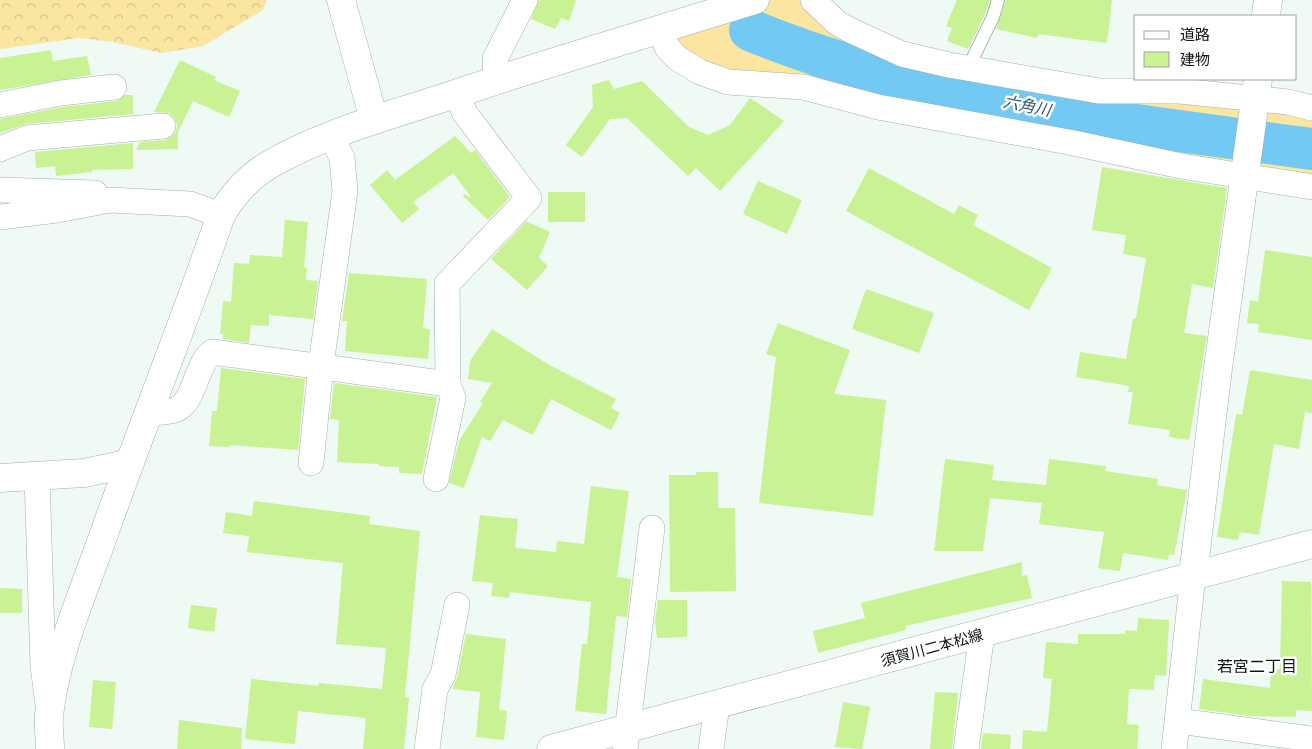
<svg xmlns="http://www.w3.org/2000/svg" width="1312" height="749" viewBox="0 0 1312 749" font-family="'Roboto Serif','Noto Sans JP',serif">
<defs>
<pattern id="forest-crowns" width="20" height="18" patternUnits="userSpaceOnUse" patternTransform="scale(1.25)"><rect width="20" height="18" fill="#fbe6a1"/><path d="M2 6a3 3 0 1 1 6 0M12 15a3 3 0 1 1 6 0" fill="none" stroke="#d6c48a"/></pattern>
</defs>
<rect width="100%" height="100%" fill="#eefaf3"/>
<!-- grass -->
<polygon fill="#fbe6a1" points="755,0 813,0 902,54 1312,108 1312,187 728,82 660,30"/>
<!-- forest -->
<polygon fill="url(#forest-crowns)" points="0,0 267,0 263,10 203,46 161,53 113,42 79,38 0,49"/>
<g fill="none" stroke-linecap="round" stroke-linejoin="round">
<!-- river -->
<path stroke="#72c9f3" stroke-width="42" d="M750,30C927,103 1123,123 1312,149"/>
</g>
<!-- building -->
<g fill="#c8f293">
<polygon points="539,0 576,0 569,21 561,18 555,29 531,19"/>
<polygon points="957,0 990,0 985,14 968,49 947,41 952,28 946,26"/>
<polygon points="1006,0 1112,0 1107,43 1038,34 1037,38 996,29"/>
<polygon points="51,50 53,61 87,56 91,75 0,90 0,58"/>
<polygon points="180,60 216,77 214,80 240,91 229,117 193,101 178,132 178,149 136,150 140,142 165,140 176,132 177,125 174,117 169,113 154,112"/>
<polygon points="609,80 614,89 642,81 689,127 708,135 730,125 750,98 784,121 720,191 696,168 688,176 627,118 610,119 582,157 566,145 593,107 592,85"/>
<polygon points="125,95 133,95 133,114 26,124 0,133 0,119 63,107 116,101"/>
<polygon points="455,136 471,153 475,150 510,197 488,220 463,196 464,194 472,198 453,173 413,202 419,209 402,223 370,185 387,170 395,180"/>
<polygon points="133,143 133,169 92,170 92,172 56,176 55,166 36,168 35,152"/>
<polygon points="1102,167 1227,188 1213,288 1192,284 1184,333 1207,336 1189,440 1169,437 1170,430 1128,424 1133,392 1128,392 1129,386 1076,377 1080,352 1126,359 1133,318 1136,318 1146,258 1123,254 1126,235 1092,230"/>
<polygon points="869,168 954,214 959,205 978,215 973,225 1052,268 1029,310 846,211"/>
<polygon points="758,181 802,200 787,234 743,214"/>
<rect x="548" y="192" width="37" height="30"/>
<polygon points="285,220 308,222 304,268 307,268 306,280 318,281 313,319 269,315 269,326 251,325 249,343 223,339 223,334 220,334 223,301 231,302 234,263 249,264 250,255 282,257"/>
<polygon points="526,221 550,232 539,258 548,266 527,290 491,259"/>
<polygon points="1265,250 1312,257 1312,340 1258,332 1259,324 1247,323 1250,300 1258,302"/>
<polygon points="349,273 427,279 423,328 430,329 428,359 345,351 347,321 342,321"/>
<polygon points="866,289 934,313 919,353 852,329"/>
<polygon points="778,323 850,350 834,394 886,400 873,516 759,503 776,357 766,354"/>
<polygon points="492,329 551,366 616,399 611,408 620,413 611,430 551,399 533,435 503,420 490,441 482,437 464,488 449,483 459,441 483,403 480,402 492,383 468,379 470,361"/>
<polygon points="221,368 305,379 298,450 230,445 230,447 209,446 212,411 217,411"/>
<polygon points="1250,370 1312,380 1312,413 1305,412 1299,449 1274,444 1259,535 1240,532 1238,540 1217,537 1236,414 1242,415"/>
<polygon points="334,383 437,397 422,474 399,473 399,467 379,466 379,464 337,462 339,420 330,419"/>
<polygon points="945,459 994,465 992,480 1046,485 1049,459 1106,466 1105,471 1158,479 1157,485 1187,490 1174,555 1169,554 1168,560 1123,553 1120,571 1098,568 1104,532 1039,524 1042,503 990,498 983,551 934,551"/>
<polygon points="696,472 718,472 718,508 735,508 736,591 670,592 669,475 696,475"/>
<polygon points="591,486 629,491 617,577 631,579 627,617 616,616 606,714 575,711 582,644 587,644 591,602 510,592 509,598 491,596 493,583 472,581 480,515 518,519 515,548 556,552 557,541 584,544"/>
<polygon points="254,501 370,516 369,524 420,531 405,697 409,698 404,749 363,749 366,718 298,711 295,744 245,739 251,679 318,686 319,683 382,689 386,648 336,644 343,563 247,552 249,536 223,533 226,512 252,516"/>
<polygon points="1022,562 1022,576 1027,575 1032,598 905,626 906,630 818,653 813,631 865,618 861,603"/>
<polygon points="1282,581 1311,582 1312,711 1296,710 1296,717 1249,716 1199,709 1203,679 1270,688 1271,669 1280,669"/>
<polygon points="0,588 22,589 22,613 0,613"/>
<polygon points="658,600 687,600 687,637 657,638 655,621"/>
<polygon points="191,605 217,608 214,632 188,628"/>
<polygon points="1138,618 1169,620 1166,676 1155,675 1154,690 1129,689 1127,724 1139,725 1137,749 1022,749 1023,730 1047,732 1052,679 1043,678 1046,642 1078,644 1078,634 1125,634 1125,630 1137,631"/>
<polygon points="466,634 506,639 499,710 507,711 504,740 476,737 480,692 452,689 457,678"/>
<polygon points="93,680 116,682 112,729 89,727"/>
<polygon points="935,692 958,693 952,749 930,749"/>
<polygon points="843,702 870,707 862,749 835,747"/>
<polygon points="179,720 242,728 241,749 177,749"/>
<polygon points="983,733 1011,735 1010,749 981,749"/>
</g>
<g fill="none" stroke-linecap="round" stroke-linejoin="round">
<defs>
<polyline id="service" points="968,68 993,17 998,0"/>
<g id="minor">
<polyline points="813,0 837,23 854,32 902,54 949,65 1099,91 1180,91 1288,102 1312,108"/>
<polyline points="660,30 667,47 677,58 700,72 728,82 803,87 878,107 1074,143 1181,166 1312,187"/>
<polyline points="496,79 495,59 525,0"/>
<polyline points="0,105 61,93 114,87"/>
<polyline points="0,149 27,138 163,126"/>
<polyline points="0,190 95,193"/>
<polyline points="0,217 57,210 110,200 190,204 221,215"/>
<path d="M149,413C158,412 170,413 177,409C196,399 195,366 212,352L448,384L447,284L529,198L464,112L458,93"/>
<polyline points="311,463 321,365 345,191 342,158 331,135"/>
<polyline points="37,476 43,666 48,704"/>
<polyline points="436,479 453,398 448,384"/>
<polyline points="1179,721 1312,739"/>
<polyline points="427,749 435,689 443,675 457,605"/>
<polyline points="625,749 652,528"/>
<polyline points="711,749 717,705"/>
<polyline points="966,749 982,634"/>
<polyline points="1174,749 1193,576"/>
</g>
<g id="tertiary">
<polyline points="341,0 374,120"/>
<polyline points="1266,16 1268,0"/>
<polyline points="0,478 84,473 127,464"/>
<polyline points="1193,576 1218,368 1258,79"/>
<path d="M50,749C50,738 48,726 49,715C56,656 80,600 100,545C139,434 183,326 221,215C232,196 248,178 267,166C327,131 393,115 458,93C556,60 656,31 755,0"/>
</g>
<polyline id="secondary" points="551,749 1312,544"/>
</defs>
<!-- service casing -->
<use href="#service" stroke="#a5afa9" stroke-width="14"/>
<!-- minor casing -->
<use href="#minor" stroke="#a5afa9" stroke-width="26"/>
<!-- tertiary casing -->
<use href="#tertiary" stroke="#a5afa9" stroke-width="29"/>
<!-- secondary casing -->
<use href="#secondary" stroke="#a5afa9" stroke-width="29"/>
<!-- service -->
<use href="#service" stroke="#fff" stroke-width="12"/>
<!-- minor -->
<use href="#minor" stroke="#fff" stroke-width="25"/>
<!-- tertiary -->
<use href="#tertiary" stroke="#fff" stroke-width="28"/>
<!-- secondary -->
<use href="#secondary" stroke="#fff" stroke-width="28"/>
</g>
<g text-anchor="middle" dominant-baseline="central" stroke-width="5" stroke-linejoin="round" paint-order="stroke">
<!-- street labels -->
<g font-size="15" fill="#101412" stroke="#fff">
<text transform="translate(932 648) rotate(-15)">須賀川二本松線</text>
</g>
<!-- water labels -->
<g font-size="16" font-style="italic" fill="#2a5970" stroke="#fff">
<text transform="translate(1027 106) rotate(11)">六角川</text>
</g>
<!-- neighbourhood labels -->
<g font-size="16" fill="#101412" stroke="#fff">
<text x="1257" y="666">若宮二丁目</text>
</g>
</g>
<!-- legend -->
<rect x="1134" y="15" width="162" height="65" fill="#ffffff" stroke="#9fa1a0"/>
<rect x="1144" y="31" width="25" height="8" fill="#ffffff" stroke="#9fa1a0"/>
<text x="1180" y="40" font-size="15" fill="#101412">道路</text>
<rect x="1144" y="52" width="25" height="15" fill="#c8f293" stroke="#9fa1a0"/>
<text x="1180" y="65" font-size="15" fill="#101412">建物</text>
</svg>
